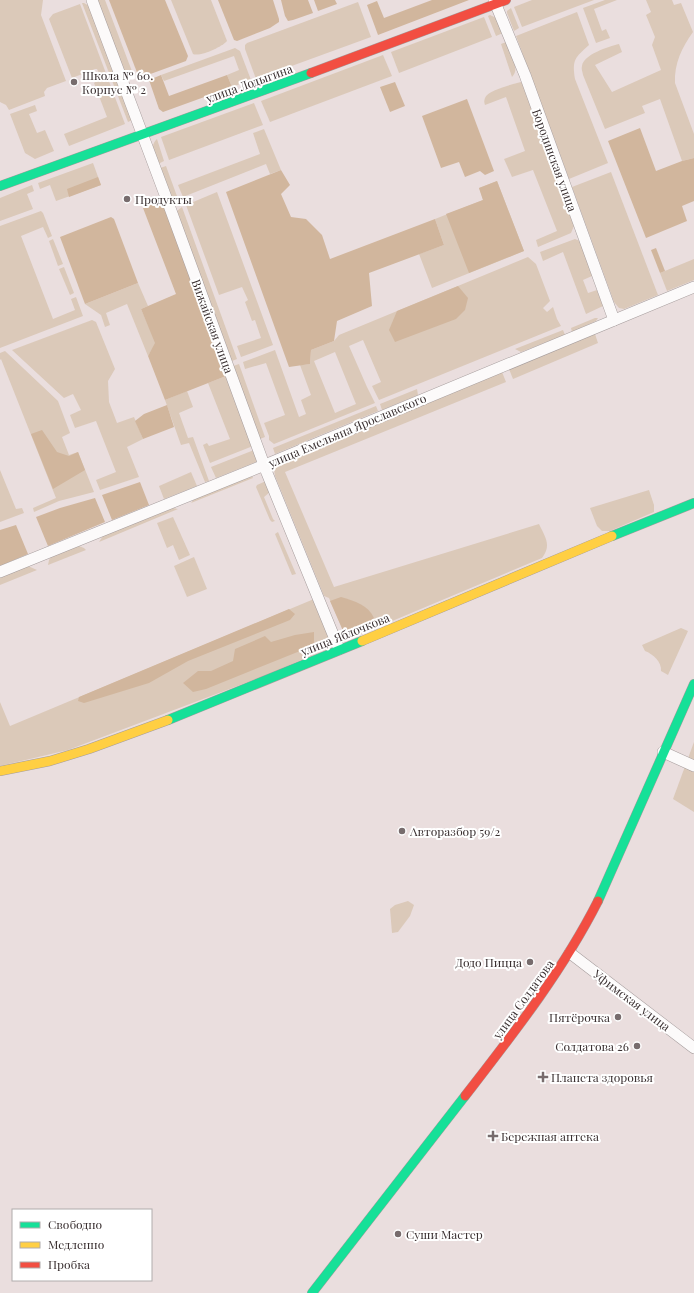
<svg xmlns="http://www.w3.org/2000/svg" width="694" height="1293" viewBox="0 0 694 1293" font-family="'Playfair Display',serif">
<rect width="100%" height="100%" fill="#eadede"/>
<!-- green -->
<g fill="#dbc9b9" fill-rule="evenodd">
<polygon points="0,0 43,0 41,15 66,81 47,88 44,92 45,96 9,110 6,105 0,102"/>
<polygon points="98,0 105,0 133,74 132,78 127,80"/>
<path d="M171,0H211L227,41C222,47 200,57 193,54Z"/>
<polygon points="532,0 594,0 522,27 514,7"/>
<polygon points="605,0 617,0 594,9 602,31 606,29 610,38 596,43 583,8"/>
<path d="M646,0H672L674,5L681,3L693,32C682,47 674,64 675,83L694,134V158L682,161L660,99L642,106L645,113L605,129L583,75C583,73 581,69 582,66C584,54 608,47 619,44L622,52L595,65L612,92L661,70L652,45L655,37L646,15L651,12Z"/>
<polygon points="358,2 371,37 256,79 245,49 245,45 247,43"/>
<polygon points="82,3 84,3 89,6 132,120 128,122"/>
<polygon points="80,4 125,124 69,146 64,134 107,117 94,83 101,77 97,69 95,69 72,78 49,19 53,14"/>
<polygon points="511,8 519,28 514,31 507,13 507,11"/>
<path d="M577,12L589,45C575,58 572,59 575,79L608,163L569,179L516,36Z"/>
<polygon points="490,15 496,18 503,33 496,36 488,16"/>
<polygon points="484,17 492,37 399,73 391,52"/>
<path d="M506,42C510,52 521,68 512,77L501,44Z"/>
<polygon points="235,48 240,51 251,80 232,87 227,75 239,70 234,56 164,81 161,75"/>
<polygon points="383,55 392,76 270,122 261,101"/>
<path d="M521,82L524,85L574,226L571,233L538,247L536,240L557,231L533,170L512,177L504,159L525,151L506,97L485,105C484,102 484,101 485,98C487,91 510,85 517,83Z"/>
<polygon points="254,103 263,125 169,160 161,137"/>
<polygon points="35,105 37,111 29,114 37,133 45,130 54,151 35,159 25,153 10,114"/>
<polygon points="264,129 281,170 270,174 266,164 183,197 178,185 260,154 253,133"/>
<path d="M157,139L164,161L158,164C155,155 149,146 157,139Z"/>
<polygon points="93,163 101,185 56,201 50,185 40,189 38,183"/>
<polygon points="166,166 178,199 172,203 160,168"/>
<polygon points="611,172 658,295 624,309 619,308 614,302 572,187"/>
<polygon points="497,181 524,251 432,288 419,254 444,245 435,219 483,200 479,188"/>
<polygon points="32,185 34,191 27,194 33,209 0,221 0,198"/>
<polygon points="217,192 273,345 241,357 237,346 261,338 255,320 252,321 245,302 248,300 242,287 219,295 186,205"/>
<polygon points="182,207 237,359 232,361 177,214 177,211"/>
<polygon points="41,211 43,213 52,236 48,238 43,227 21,236 53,319 75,310 71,299 76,297 83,316 0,348 0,226"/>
<polygon points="53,239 63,264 58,266 49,241"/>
<polygon points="575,239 580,241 592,276 583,280 588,293 597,290 603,306 586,314 563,252 543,261 540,252"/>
<path d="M528,257L536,264L550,301L543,308L547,312L553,307L557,319L561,326L379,400L372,386L381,382L363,340L349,346L367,387L375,403L274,444L269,440V436L264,423L285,415L266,363L245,369L243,362L275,350L299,417L306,414L301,400L311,395L300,365L310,364L311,350L334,341L339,335ZM335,352L356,404L335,413L314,361Z"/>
<polygon points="694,259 694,280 667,291 660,273"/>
<polygon points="64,267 74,293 70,295 59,269"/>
<polygon points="138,283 148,306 141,309 156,343 148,356 127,304 106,313 110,325 105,327 101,315 85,304"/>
<polygon points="595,318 598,318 596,321 572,332 571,328"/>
<polygon points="92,320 96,322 115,369 108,381 109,402 117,423 134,417 143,439 127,447 139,477 100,490 96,480 116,472 96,421 75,428 70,415 81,410 73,394 64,398 12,350"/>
<polygon points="563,330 565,335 521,352 515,349"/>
<polygon points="595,334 598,343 513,379 509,369"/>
<polygon points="5,351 58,401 70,433 62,437 69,455 78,452 94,492 59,501 34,512 33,508 56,498 1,359 0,360 0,353"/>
<polygon points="239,364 265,437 260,439 233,366"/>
<path d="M502,372L506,382L285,472L334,587L539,524C545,537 552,545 542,558L347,640L329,598L324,596L275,476L274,469L279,464Z"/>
<polygon points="226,376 253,446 210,463 203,445 207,443 209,446 230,439 208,383"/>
<polygon points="417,389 418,395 382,410 380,404"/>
<polygon points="187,391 193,407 179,413 188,438 193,437 209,481 205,482 189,443 181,445 165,400"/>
<polygon points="376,406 378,411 275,454 273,448"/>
<polygon points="254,450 257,459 256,462 216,478 211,467"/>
<polygon points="0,470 16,509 22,508 24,513 0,522"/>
<polygon points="191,472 197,486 164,499 159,486"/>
<polygon points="252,476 253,478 191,503 194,499"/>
<polygon points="266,481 270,492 264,497 273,519 275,521 272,522 270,520 256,487 257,485"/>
<polygon points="649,490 654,505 654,512 610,531 602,531 597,526 590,508"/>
<polygon points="173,508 178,509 99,542 103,536"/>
<polygon points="173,517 190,555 179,560 173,545 167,548 157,523"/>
<polygon points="278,532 296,574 292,575 275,534"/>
<polygon points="79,546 84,548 86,550 48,565 49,560 51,557"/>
<polygon points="194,557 207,589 187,597 174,566"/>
<polygon points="28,566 37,570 0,585 0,578"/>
<polygon points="314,599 330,640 330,645 327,649 264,676 68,750 0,766 0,702 10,726"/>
<path d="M681,628L688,631L668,675L661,671C662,662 653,654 645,651L642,645Z"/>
<polygon points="694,742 694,812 673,799"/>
<polygon points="408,901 414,905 410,916 398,932 392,933 390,909 395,905"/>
</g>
<!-- forest -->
<g fill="#d1b69d">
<polygon points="109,0 165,0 188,56 186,61 145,76 141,76 138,75"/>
<polygon points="218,0 273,0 279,19 279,22 270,28 237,41 234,40"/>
<polygon points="281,0 308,0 313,13 293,20 288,21 285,16"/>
<polygon points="314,0 335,0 337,4 318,11"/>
<polygon points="432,0 469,0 378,35 367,5 377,1 384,18"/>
<polygon points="161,75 169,96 227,75 232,87 163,112 159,109 149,80"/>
<polygon points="395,82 405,106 390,112 380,87"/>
<polygon points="467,99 494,171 485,175 480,171 465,177 459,162 441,168 422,116"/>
<polygon points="640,128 656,171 682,161 694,158 694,201 682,206 687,221 646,238 608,141"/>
<polygon points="281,170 290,185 281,194 291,217 306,219 322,235 330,259 435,219 444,245 369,273 372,306 337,321 334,341 311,350 310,364 289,367 226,192"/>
<polygon points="98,177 101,185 69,197 67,189"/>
<polygon points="497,181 524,251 469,273 446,214 483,200 479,188"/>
<polygon points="162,200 226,376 165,400 148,356 155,343 141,309 176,294 143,208"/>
<polygon points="111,217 114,219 138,283 85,304 60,237"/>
<polygon points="656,248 665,271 660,273 651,250"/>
<polygon points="458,286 468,298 465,310 456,319 395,342 389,330 397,311"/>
<polygon points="167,405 174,427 143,439 135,421 144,414"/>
<polygon points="42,430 57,452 69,456 78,452 85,470 53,489 31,434"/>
<polygon points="140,482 149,505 112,520 102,495"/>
<polygon points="95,498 105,522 48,546 36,517 60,508"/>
<polygon points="16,525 28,554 0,566 0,530"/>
<path d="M341,597C355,601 368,605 374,618C365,626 356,630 344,633L330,601Z"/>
<polygon points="289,609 295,614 290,620 188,661 149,683 84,703 78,701 79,697"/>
<polygon points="314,632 314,643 310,647 206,689 193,692 183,683 198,671 211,671 233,661 235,649 265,636 271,642 295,635"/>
</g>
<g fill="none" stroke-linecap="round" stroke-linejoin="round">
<defs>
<g id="street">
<polyline points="92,0 170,208 267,473 339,649"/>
<polyline points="494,0 525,75 614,320"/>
<polyline points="0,572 272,462 694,287"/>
<polyline points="663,752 694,766"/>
<polyline points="570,953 694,1048"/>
</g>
<g id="fast">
<polyline points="0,186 311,73"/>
<polyline points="612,536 694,503"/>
<polyline points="168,720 362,641"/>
<polyline points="598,901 694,684"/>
<polyline points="312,1293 465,1096"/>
</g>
<g id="slow">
<polyline points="362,641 612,536"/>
<polyline points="0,771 50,761 89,749 168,720"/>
</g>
<g id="jam">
<polyline points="311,73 506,0"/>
<path d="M465,1096C513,1034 562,972 598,901"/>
</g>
</defs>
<!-- street casing -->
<use href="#street" stroke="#a59c9c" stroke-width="12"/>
<!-- fast casing -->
<use href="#fast" stroke="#a59c9c" stroke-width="10"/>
<!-- slow casing -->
<use href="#slow" stroke="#a59c9c" stroke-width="10"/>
<!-- jam casing -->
<use href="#jam" stroke="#a59c9c" stroke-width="10"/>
<!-- street -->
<use href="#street" stroke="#fcfafa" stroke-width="11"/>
<!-- fast -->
<use href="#fast" stroke="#16e098" stroke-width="9"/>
<!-- slow -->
<use href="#slow" stroke="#ffcf43" stroke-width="9"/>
<!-- jam -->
<use href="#jam" stroke="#f24e42" stroke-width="9"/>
</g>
<!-- markers -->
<g fill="#776c6d" stroke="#fff" stroke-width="1.5">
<circle cx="74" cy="82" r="4"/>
<circle cx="127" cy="199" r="4"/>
<circle cx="402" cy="831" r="4"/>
<circle cx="530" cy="962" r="4"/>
<circle cx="618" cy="1017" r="4"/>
<circle cx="637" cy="1046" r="4"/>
<path d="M541 1071h4v4h4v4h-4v4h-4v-4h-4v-4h4z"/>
<path d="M491 1130h4v4h4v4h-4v4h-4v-4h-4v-4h4z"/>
<circle cx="398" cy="1234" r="4"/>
</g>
<g text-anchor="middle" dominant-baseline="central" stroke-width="4" stroke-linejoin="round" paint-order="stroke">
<!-- poi labels -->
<g font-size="12" fill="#392f30" stroke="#fff" text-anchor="start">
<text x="82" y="75">Школа № 60.<tspan x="82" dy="14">Корпус № 2</tspan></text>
<text x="135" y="199">Продукты</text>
<text x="410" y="831">Авторазбор 59/2</text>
<text x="522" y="962" text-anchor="end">Додо Пицца</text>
<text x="610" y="1017" text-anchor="end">Пятёрочка</text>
<text x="629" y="1046" text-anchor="end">Солдатова 26</text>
<text x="551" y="1077">Планета здоровья</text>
<text x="501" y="1136">Бережная аптека</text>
<text x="406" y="1234">Суши Мастер</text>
</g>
<!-- street labels -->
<g font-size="12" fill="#392f30" stroke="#fff">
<text transform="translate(249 83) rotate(-20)">улица Лодыгина</text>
<text transform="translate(555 160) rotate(70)">Бородинская улица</text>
<text transform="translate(213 326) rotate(70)">Вижайская улица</text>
<text transform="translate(347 430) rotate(-23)">улица Емельяна Ярославского</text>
<text transform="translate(345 634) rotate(-22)">улица Яблочкова</text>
<text transform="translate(523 999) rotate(-54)">улица Солдатова</text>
<text transform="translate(632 1000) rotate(37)">Уфимская улица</text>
</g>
</g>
<!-- legend -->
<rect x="12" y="1209" width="140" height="72" fill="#ffffff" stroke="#b0acac"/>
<rect x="20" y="1222" width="20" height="6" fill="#16e098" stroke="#b0acac"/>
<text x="48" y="1229" font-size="12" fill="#392f30">Свободно</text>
<rect x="20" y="1242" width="20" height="6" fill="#ffcf43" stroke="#b0acac"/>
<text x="48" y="1249" font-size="12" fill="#392f30">Медленно</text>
<rect x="20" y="1262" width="20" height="6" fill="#f24e42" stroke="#b0acac"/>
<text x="48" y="1269" font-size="12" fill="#392f30">Пробка</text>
</svg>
